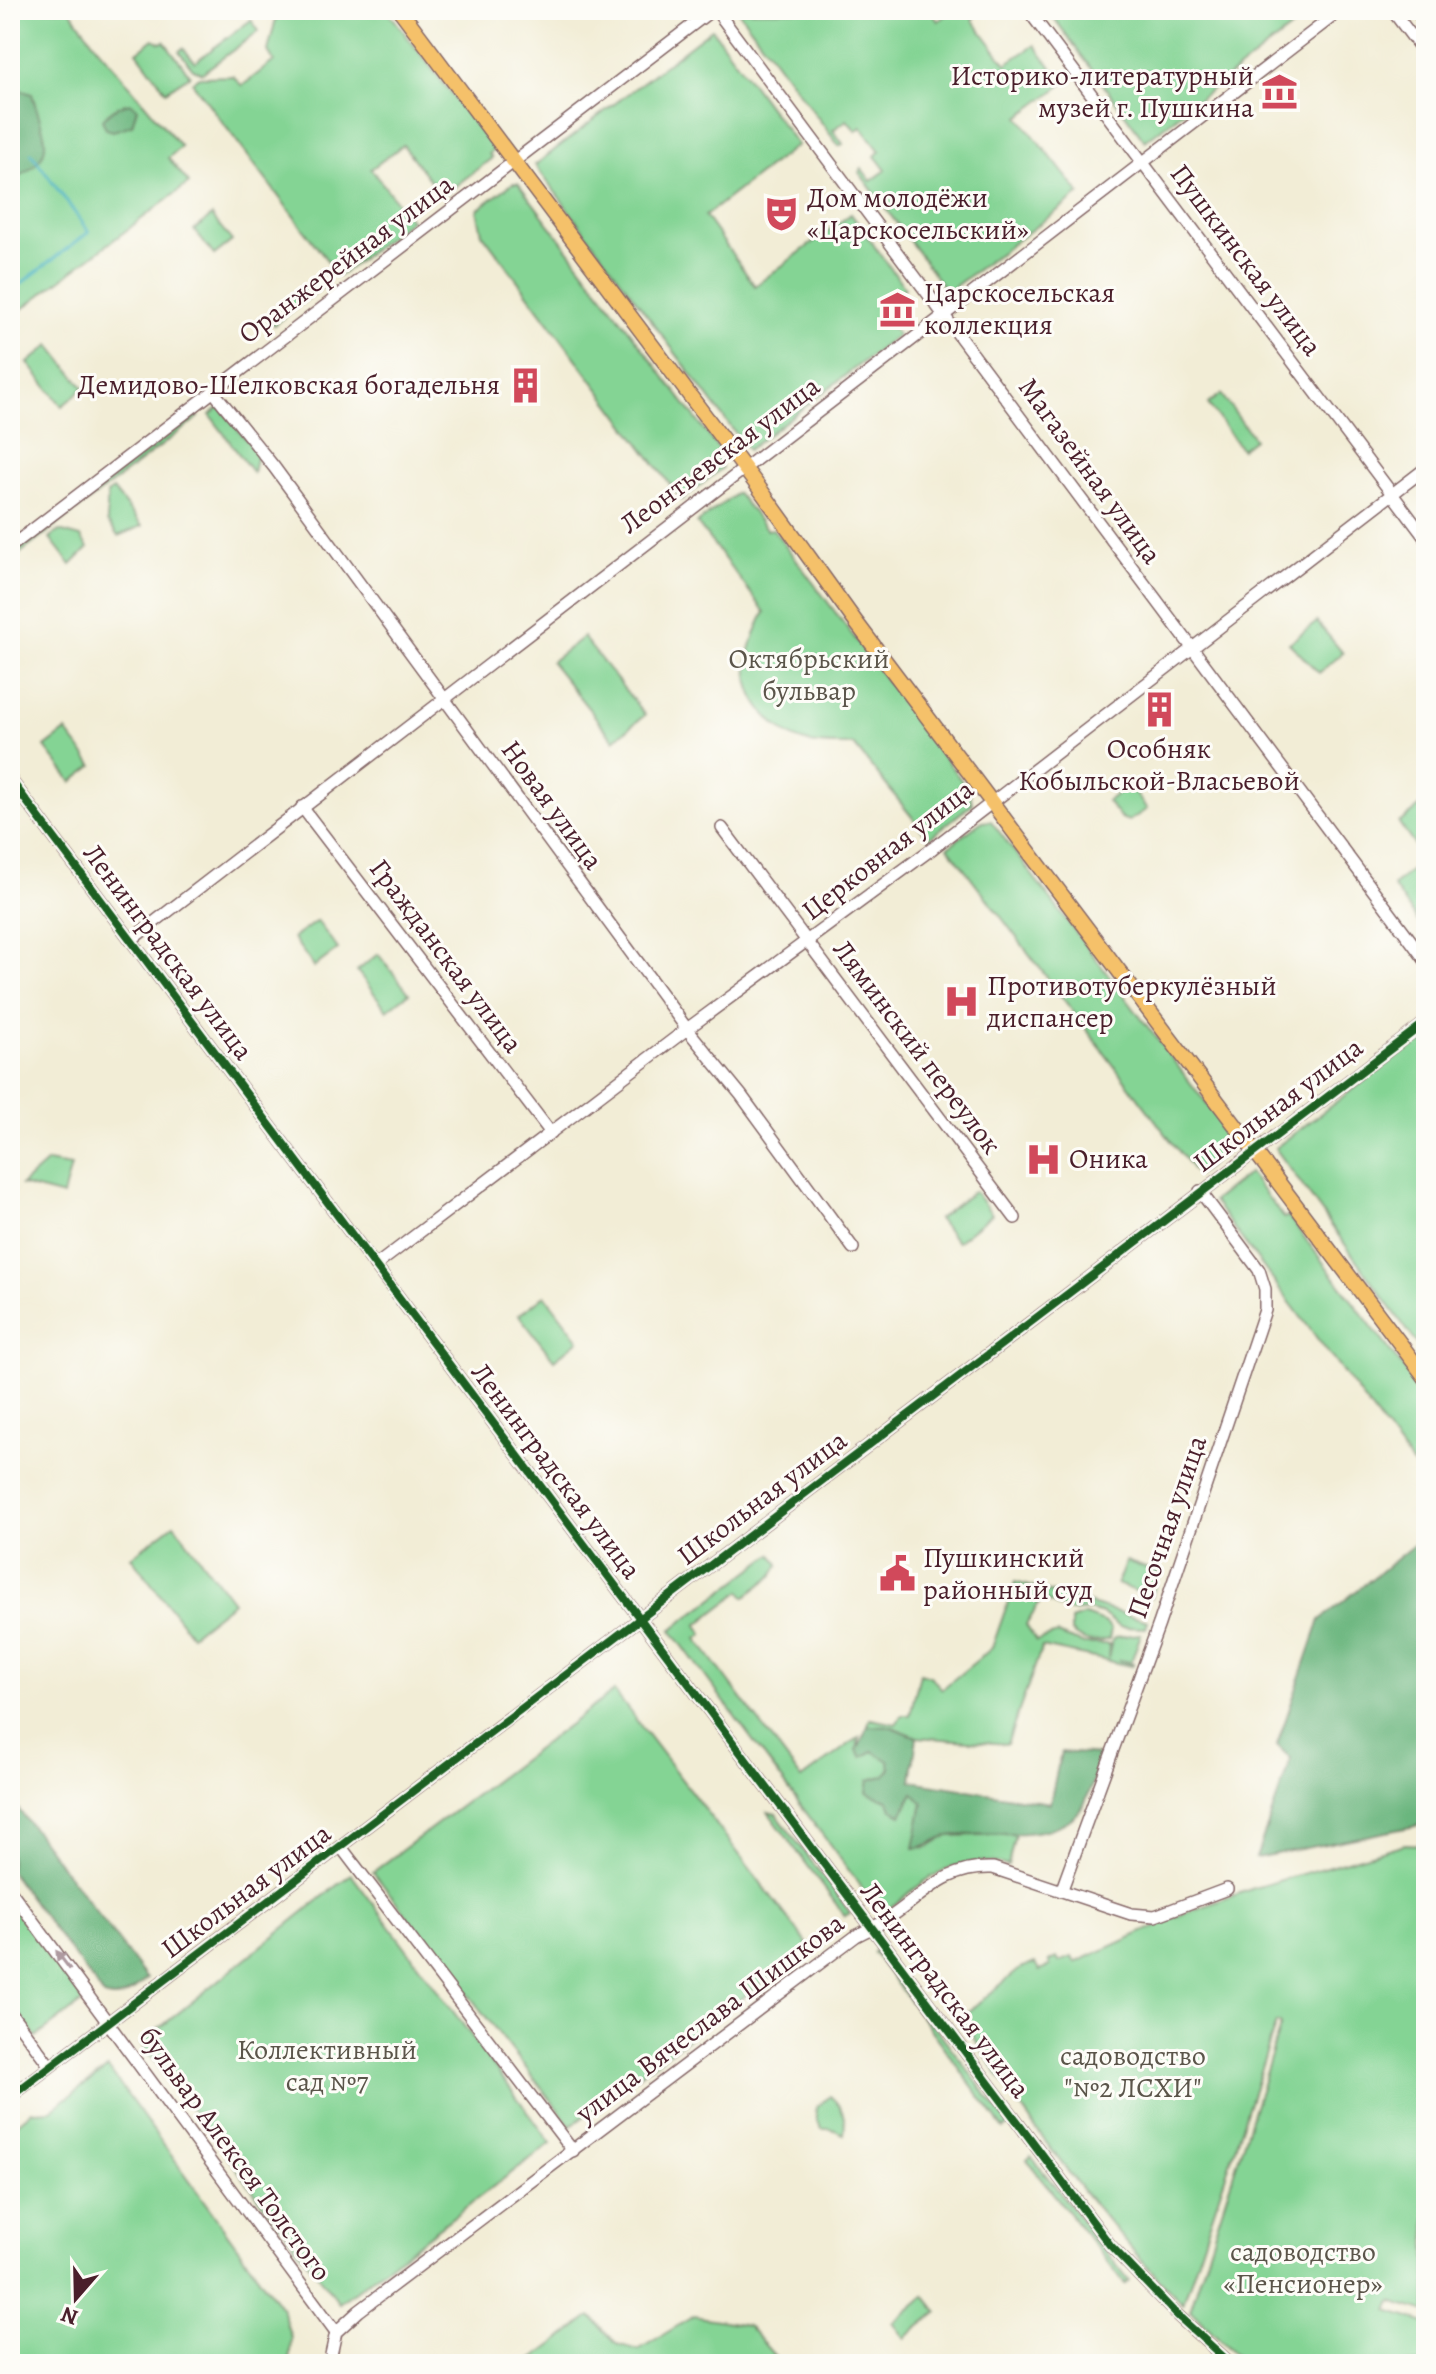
<svg xmlns="http://www.w3.org/2000/svg" width="1436" height="2374" viewBox="0 0 1436 2374" font-family="Alegreya,serif">
<rect width="100%" height="100%" fill="#fdfcf7"/>
<filter id="ink" filterUnits="userSpaceOnUse"><feTurbulence type="fractalNoise" baseFrequency=".0125" numOctaves="2"/><feDisplacementMap in="SourceGraphic" scale="16" xChannelSelector="R" yChannelSelector="G"/><feConvolveMatrix kernelMatrix="1 2 1 2 8 2 1 2 1" color-interpolation-filters="sRGB"/></filter>
<filter id="wash" filterUnits="userSpaceOnUse"><feTurbulence type="fractalNoise" baseFrequency=".006" numOctaves="4" result="noise"/><feDisplacementMap in="SourceGraphic" scale="32" xChannelSelector="R" yChannelSelector="G"/><feGaussianBlur stdDeviation="1.8" result="paint"/><feColorMatrix in="noise" values="0 0 0 0 0 0 0 0 0 0 0 0 0 0 0 0 0 1.4 0 .05"/><feComposite in="paint" operator="in"/></filter>
<g filter="url(#wash)">
<rect width="100%" height="100%" fill="#f2edd6"/>
<!-- green -->
<g fill="#84d494" stroke="#677a60" stroke-width="2">
<polygon points="10,10 70,10 97,47 181,147 168,158 189,183 10,318"/>
<polygon points="278,10 387,10 494,150 489,154 492,158 442,196 403,145 371,169 411,220 339,276 192,82 199,77 233,76 242,86 274,61 268,51"/>
<polygon points="930,10 938,21 952,10 983,10 972,19 1006,64 1035,45 1063,84 1019,117 1080,194 947,292 859,172 862,169 871,181 886,170 875,156 880,151 861,127 856,131 847,120 833,130 843,144 839,146 738,11"/>
<polygon points="1048,10 1315,10 1145,141"/>
<polygon points="251,20 259,31 202,73 193,69 179,51 183,48 195,62"/>
<polygon points="712,29 797,145 705,216 755,286 851,214 905,288 877,310 898,335 748,450 535,165"/>
<polygon points="154,39 161,43 164,41 190,75 166,91 137,52"/>
<polygon points="513,183 518,183 721,452 717,457 722,468 682,500 482,233 477,210"/>
<polygon points="212,216 232,241 214,255 194,230"/>
<polygon points="312,281 326,284 274,325 267,317"/>
<polygon points="50,345 84,388 62,406 28,363"/>
<polygon points="1221,394 1254,439 1241,449 1208,404"/>
<polygon points="220,407 257,453 253,473 210,415"/>
<polygon points="196,414 199,417 10,561 10,556"/>
<polygon points="113,490 142,526 118,536 107,522 107,494"/>
<path d="M737,493L767,530L773,529L970,792L972,804L929,838L854,745C839,745 820,746 805,742C790,738 775,726 765,714C737,681 747,647 765,612L697,523Z"/>
<polygon points="59,531 81,537 88,548 71,565 50,538"/>
<polygon points="1317,622 1343,653 1319,673 1289,643"/>
<polygon points="583,637 645,715 614,740 551,662"/>
<polygon points="66,731 93,766 72,782 45,747"/>
<polygon points="1129,785 1147,809 1129,821 1120,818 1107,801"/>
<polygon points="1426,802 1426,933 1393,886 1424,859 1399,823"/>
<polygon points="991,821 1234,1140 1231,1149 1197,1175 948,847 981,822"/>
<polygon points="317,921 338,949 314,967 293,938"/>
<polygon points="378,954 409,993 387,1010 357,971"/>
<polygon points="1426,1034 1426,1356 1275,1148"/>
<polygon points="47,1162 71,1166 63,1196 21,1185"/>
<polygon points="1249,1173 1284,1218 1288,1216 1426,1398 1426,1482 1213,1201"/>
<polygon points="974,1191 992,1214 957,1242 938,1219"/>
<polygon points="545,1295 579,1340 554,1360 519,1315"/>
<polygon points="174,1524 233,1602 191,1635 131,1557"/>
<path d="M772,1554L779,1564L773,1575L745,1597L741,1591L697,1625L703,1634L697,1639L802,1779L859,1737L857,1750L873,1751L890,1761V1770L884,1776V1797L890,1801L892,1809L906,1807L913,1792L923,1803L915,1848L928,1847L946,1836L1015,1834L1008,1866C955,1850 926,1881 887,1910L876,1907L671,1630Z"/>
<polygon points="1126,1561 1159,1573 1151,1597 1117,1584"/>
<polygon points="1015,1582 1148,1621 1146,1628 1120,1627 1103,1614 1088,1610 1071,1612 1042,1599 1026,1625 1036,1641 1057,1634 1084,1644 1109,1644 1108,1659 1112,1640 1116,1637 1141,1634 1131,1662 1119,1660 1133,1664 1132,1666 1042,1647 1007,1744 917,1737 892,1727 868,1726 870,1719 896,1724 902,1715 910,1715 920,1673 930,1676 942,1689 992,1648"/>
<path d="M1085,1615L1106,1623L1111,1629L1109,1639C1094,1644 1083,1643 1071,1632V1620Z"/>
<polygon points="614,1691 810,1947 571,2126 373,1872"/>
<polygon points="768,1812 776,1814 850,1913 845,1916"/>
<path d="M1405,1844L1426,1845V2312L1392,2301L1388,2311L1426,2323V2364H1245L1190,2310L1281,2024L1276,2023L1183,2304C1098,2217 1025,2120 961,2017L1020,1969L1035,1963L1039,1970L1050,1966L1049,1962L1057,1958L1059,1962L1072,1957L1075,1963L1180,1915L1254,1888Z"/>
<polygon points="351,1874 551,2143 339,2303 141,2043"/>
<polygon points="10,1902 84,2001 36,2037 10,2002"/>
<polygon points="877,1949 1009,2125 1004,2129 873,1952"/>
<polygon points="108,2068 282,2309 291,2338 289,2364 10,2364 10,2129 32,2111 51,2110"/>
<path d="M830,2096C842,2106 847,2118 844,2134L832,2129H822L817,2119L816,2107Z"/>
<polygon points="1031,2156 1129,2281 1125,2284 1027,2160"/>
<polygon points="925,2296 938,2312 905,2338 893,2323"/>
<polygon points="591,2316 617,2344 638,2350 694,2316 747,2325 782,2364 531,2364 531,2361"/>
</g>
<!-- forest -->
<g fill="#6bb67e" stroke="#5a6a54" stroke-width="2">
<path d="M10,86L32,94C46,143 60,154 10,182Z"/>
<path d="M130,103L137,108L132,125L113,131L106,129L102,120C110,110 118,105 130,103Z"/>
<polygon points="1426,1535 1426,1824 1256,1858 1291,1759 1277,1745 1320,1620"/>
<path d="M868,1726L892,1727L917,1737L911,1781L1050,1803L1061,1752L1101,1755C1096,1770 1090,1797 1081,1809C1055,1844 986,1831 949,1836C936,1838 931,1847 914,1848L923,1803L913,1793L901,1815L892,1809L889,1801C882,1796 875,1798 867,1792L869,1780L884,1776L890,1770L889,1761L873,1751L862,1757L857,1750Z"/>
<path d="M10,1798L147,1979C133,1990 122,2003 104,1996L10,1871Z"/>
</g>
<g fill="none" stroke-linecap="round" stroke-linejoin="round">
<!-- stream -->
<polyline stroke="#41b0bd" stroke-width="3" points="10,292 89,232 31,153"/>
</g>
</g>
<g filter="url(#ink)">
<g fill="none" stroke-linecap="round" stroke-linejoin="round">
<defs>
<g id="minor">
<polyline points="716,10 1426,961"/>
<polyline points="1028,10 1426,539"/>
<polyline points="1392,10 1426,55"/>
<polyline points="1416,10 1426,24"/>
<polyline points="213,391 274,467 687,1029 741,1095 853,1248"/>
<polyline points="10,547 712,10"/>
<polyline points="10,779 1110,2245 1176,2314 1231,2364"/>
<polyline points="302,807 551,1133"/>
<polyline points="722,828 1015,1218"/>
<polyline points="131,940 1341,10"/>
<polyline points="375,1266 687,1029 933,848 1426,468"/>
<polyline points="341,1847 573,2151"/>
<polyline points="1062,1889 1159,1624 1265,1310 1265,1289 1259,1270 1200,1191"/>
<polyline points="10,1890 336,2332"/>
<polyline points="10,2012 50,2066"/>
<polyline points="10,2097 1426,1022"/>
<path d="M329,2364L336,2332L359,2311L856,1936C867,1930 879,1925 889,1918C925,1894 945,1866 993,1868L1131,1914L1155,1916L1227,1889"/>
</g>
<polyline id="major" points="400,10 757,485 855,621 1426,1378"/>
</defs>
<!-- minor casing -->
<use href="#minor" stroke="#856767" stroke-width="14"/>
<!-- major casing -->
<use href="#major" stroke="#856767" stroke-width="17"/>
<!-- minor -->
<use href="#minor" stroke="#fff" stroke-width="11"/>
<!-- major -->
<use href="#major" stroke="#f5c16b" stroke-width="14"/>
<defs>
<g id="cycleway">
<polyline points="10,779 1110,2245 1176,2314 1231,2364"/>
<polyline points="10,2097 1426,1022"/>
</g>
</defs>
<!-- cycleway casing -->
<use href="#cycleway" stroke="#fdfcf7" stroke-width="13"/>
<!-- cycleway -->
<use href="#cycleway" stroke="#1b5e20" stroke-width="8"/>
</g>
<!-- one-way arrows -->
<defs><path id="oneway-solid" d="M-6-.8H1V-3.2L6.5 0L1 3.2V.8H-6Z" transform="scale(2)"/></defs>
<use fill="#ae9aa0" href="#oneway-solid" transform="translate(63 1960) rotate(-127)"/>
</g>
<!-- icons -->
<defs>
<symbol id="museum-bare" viewBox="-9 -9 18 18"><path d="M0-6L6-3V-2H-6V-3ZM-5-1h2V3h-2ZM-1-1h2V3h-2ZM3-1h2V3H3ZM-6 4H6V6H-6Z" fill="#d1495b" stroke="#fdfcf7" stroke-width="2.5" paint-order="stroke"/></symbol>
<symbol id="theatre-bare" viewBox="-9 -9 18 18"><path d="M-5-5.5Q0-4 5-5.5V0Q5 5 0 6Q-5 5-5 0ZM-3.3-2.5H-1v1.5H-3.3ZM1-2.5H3.3v1.5H1ZM-2.8 1Q0 5.5 2.8 1Z" fill="#d1495b" stroke="#fdfcf7" stroke-width="2.5" paint-order="stroke"/></symbol>
<symbol id="building-bare" viewBox="-9 -9 18 18"><path d="M-4-6H4V6H1V3H-1V6H-4ZM-2.5-4.3h1.7v1.8h-1.7ZM.8-4.3h1.7v1.8H.8ZM-2.5-1h1.7V.8h-1.7ZM.8-1h1.7V.8H.8Z" fill="#d1495b" stroke="#fdfcf7" stroke-width="2.5" paint-order="stroke"/></symbol>
<symbol id="hospital-bare" viewBox="-9 -9 18 18"><path d="M-5-5h3v3.5h4V-5h3V5h-3V1.5h-4V5h-3Z" fill="#d1495b" stroke="#fdfcf7" stroke-width="2.5" paint-order="stroke"/></symbol>
<symbol id="civic-bare" viewBox="-9 -9 18 18"><path d="M-.6-6.5H3V-4.5H.6V-3L4-1V1h2V6H-6V1h2V-1L-.6-3ZM-1.2 2.5V6h2.4V2.5Z" fill="#d1495b" stroke="#fdfcf7" stroke-width="2.5" paint-order="stroke"/></symbol>
</defs>
<g fill-rule="evenodd">
<use href="#museum-bare" x="1254" y="66" width="51" height="51"/>
<use href="#theatre-bare" x="756" y="188" width="51" height="51"/>
<use href="#museum-bare" x="872" y="284" width="51" height="51"/>
<use href="#building-bare" x="500" y="360" width="51" height="51"/>
<use href="#building-bare" x="1134" y="684" width="51" height="51"/>
<use href="#hospital-bare" x="936" y="976" width="51" height="51"/>
<use href="#hospital-bare" x="1018" y="1134" width="51" height="51"/>
<use href="#civic-bare" x="872" y="1548" width="51" height="51"/>
</g>
<g text-anchor="middle" dominant-baseline="central" stroke-width="6" stroke-linejoin="round" paint-order="stroke">
<!-- poi labels -->
<g font-size="28" fill="#4a1f2b" stroke="#fdfcf7" text-anchor="start">
<text x="1254" y="76" text-anchor="end">Историко-литературный<tspan x="1254" dy="32">музей г. Пушкина</tspan></text>
<text x="807" y="198">Дом молодёжи<tspan x="807" dy="32">«Царскосельский»</tspan></text>
<text x="924" y="293">Царскосельская<tspan x="924" dy="32">коллекция</tspan></text>
<text x="500" y="385" text-anchor="end">Демидово-Шелковская богадельня</text>
<text x="1159" y="749" text-anchor="middle">Особняк<tspan x="1159" dy="32">Кобыльской-Власьевой</tspan></text>
<text x="987" y="986">Противотуберкулёзный<tspan x="987" dy="32">диспансер</tspan></text>
<text x="1069" y="1159">Оника</text>
<text x="923" y="1558">Пушкинский<tspan x="923" dy="32">районный суд</tspan></text>
</g>
<!-- street labels -->
<g font-size="28" fill="#4a1f2b" stroke="#fdfcf7">
<text transform="translate(346 259) rotate(-37)">Оранжерейная улица</text>
<text transform="translate(1246 260) rotate(53)">Пушкинская улица</text>
<text transform="translate(720 455) rotate(-37)">Леонтьевская улица</text>
<text transform="translate(1090 471) rotate(54)">Магазейная улица</text>
<text transform="translate(552 805) rotate(54)">Новая улица</text>
<text transform="translate(888 850) rotate(-38)">Церковная улица</text>
<text transform="translate(168 952) rotate(53)">Ленинградская улица</text>
<text transform="translate(446 956) rotate(53)">Гражданская улица</text>
<text transform="translate(917 1047) rotate(53)">Ляминский переулок</text>
<text transform="translate(1278 1105) rotate(-37)">Школьная улица</text>
<text transform="translate(556 1471) rotate(53)">Ленинградская улица</text>
<text transform="translate(762 1498) rotate(-37)">Школьная улица</text>
<text transform="translate(1167 1527) rotate(-71)">Песочная улица</text>
<text transform="translate(246 1891) rotate(-37)">Школьная улица</text>
<text transform="translate(945 1990) rotate(53)">Ленинградская улица</text>
<text transform="translate(710 2018) rotate(-37)">улица Вячеслава Шишкова</text>
<text transform="translate(235 2154) rotate(54)">бульвар Алексея Толстого</text>
</g>
<!-- park labels -->
<g font-size="28" fill="#5b554a" stroke="#fdfcf7">
<text x="809" y="659">Октябрьский<tspan x="809" dy="32">бульвар</tspan></text>
<text x="327" y="2050">Коллективный<tspan x="327" dy="32">сад №7</tspan></text>
<text x="1133" y="2056">садоводство<tspan x="1133" dy="32">"№2 ЛСХИ"</tspan></text>
<text x="1303" y="2252">садоводство<tspan x="1303" dy="32">«Пенсионер»</tspan></text>
</g>
</g>
<!-- margin -->
<rect width="1436" height="2374" fill="none" stroke="#fdfcf7" stroke-width="40"/>
<!-- north arrow -->
<g transform="translate(76 2298) rotate(200)" stroke="#fdfcf7" stroke-width="6" paint-order="stroke">
<path d="M0-6L14 30L0 20L-14 30Z" fill="#4a1f2b"/>
<text y="-12" font-size="22" font-weight="bold" text-anchor="middle" fill="#4a1f2b">N</text>
</g>
</svg>
